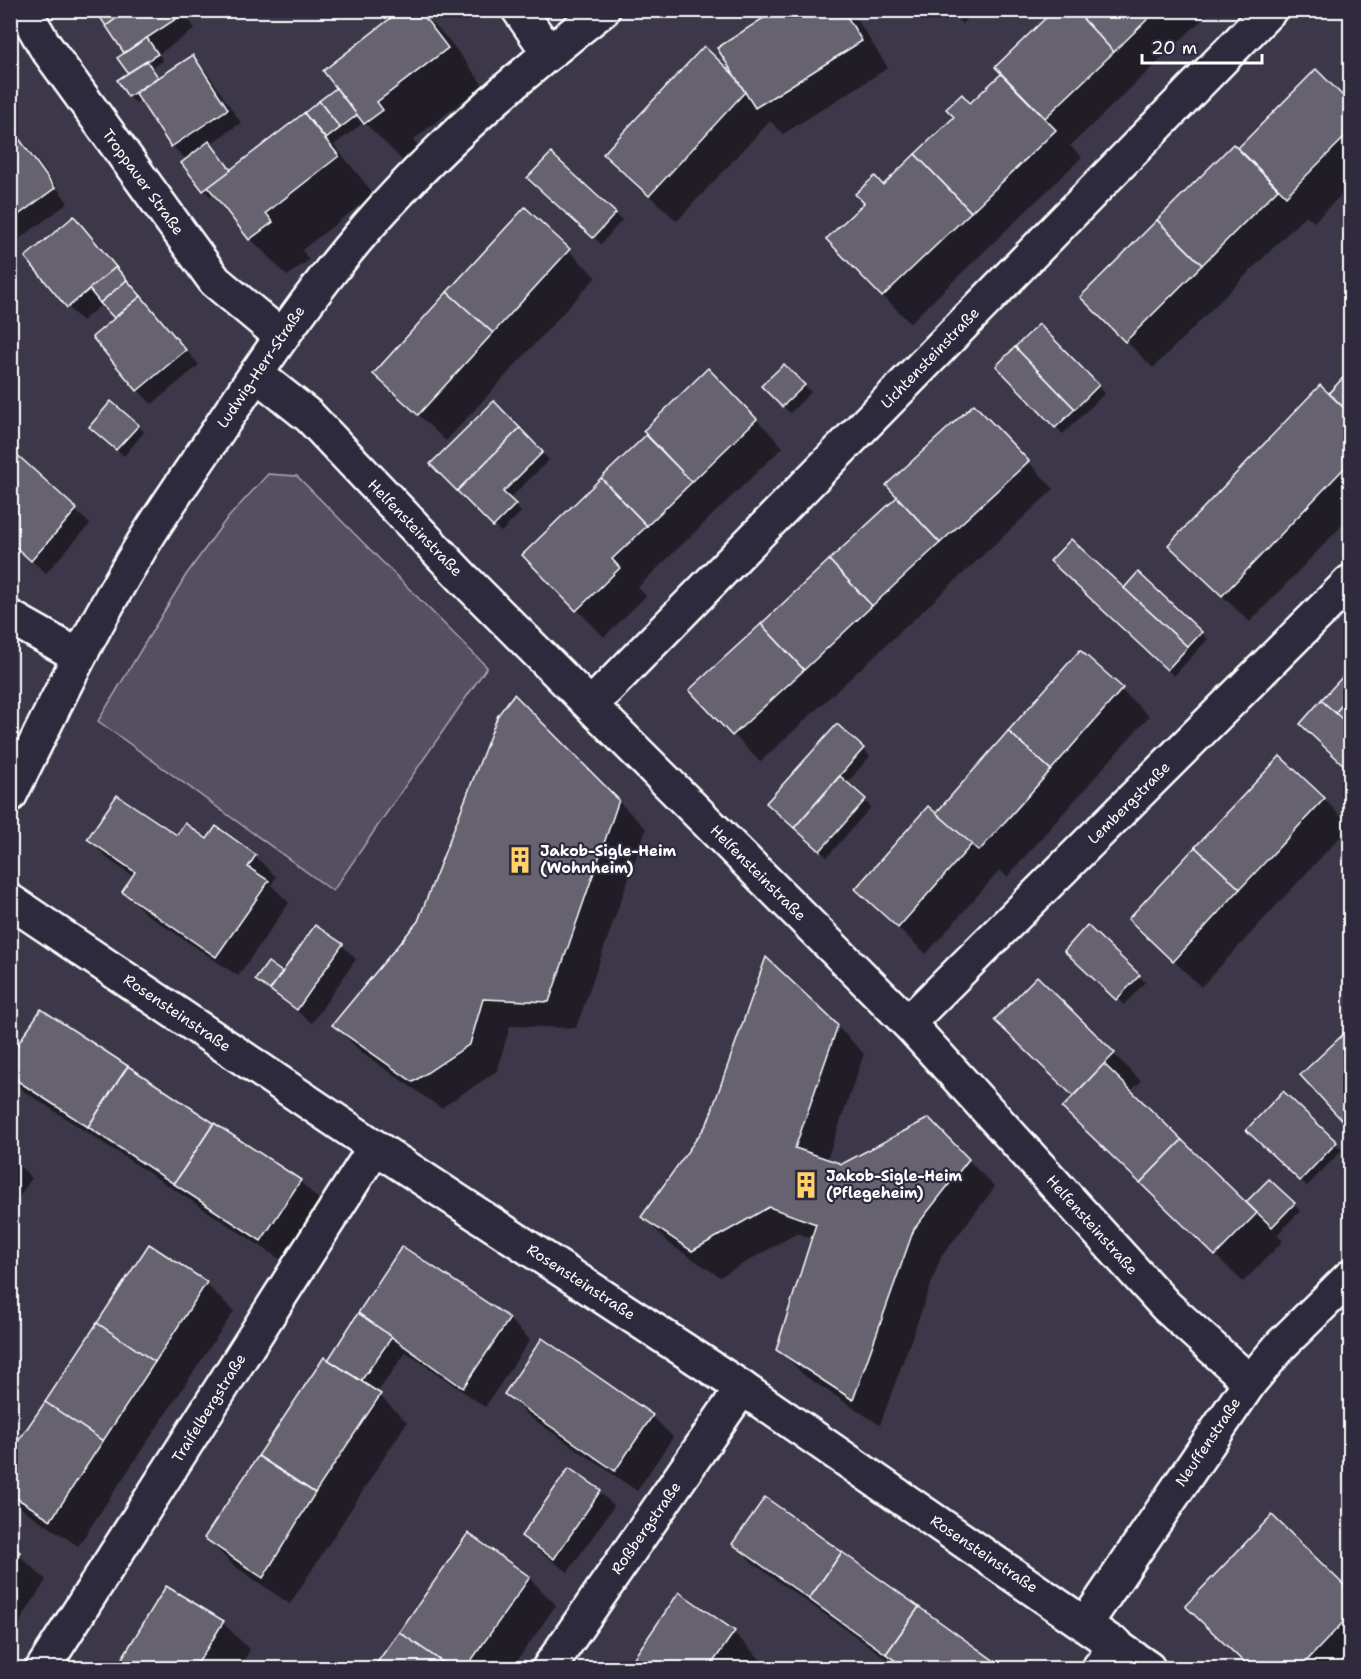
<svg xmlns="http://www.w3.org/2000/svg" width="1361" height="1679" viewBox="0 0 1361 1679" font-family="'Shantell Sans',sans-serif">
<rect width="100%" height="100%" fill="#3c3749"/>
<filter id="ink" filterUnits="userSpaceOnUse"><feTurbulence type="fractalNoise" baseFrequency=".0167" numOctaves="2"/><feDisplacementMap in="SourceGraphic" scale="12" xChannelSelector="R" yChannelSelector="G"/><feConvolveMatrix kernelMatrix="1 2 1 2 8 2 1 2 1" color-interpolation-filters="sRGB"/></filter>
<g filter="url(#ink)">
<!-- green -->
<polygon fill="#555060" stroke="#aaa8b0" stroke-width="1.5" points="268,474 297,476 487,667 333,891 98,721 186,575 225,521"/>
<!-- shadow -->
<g fill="#0007">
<polygon points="97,10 183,10 195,29 159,54 163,61 152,68 159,78 192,57 206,71 241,123 210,144 232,171 338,89 419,10 449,40 483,85 413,140 419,147 402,160 364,122 334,145 374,194 302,250 309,260 287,276 251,239 215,193 211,197 204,190 187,160 172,146 141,99 136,103 129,96 119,81 130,74 119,58 126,54"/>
<polygon points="358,10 371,10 364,16"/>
<polygon points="779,10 851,10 888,68 783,134 770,121 677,221 632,180 704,48 737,79"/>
<polygon points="949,10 977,10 962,24"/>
<polygon points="1056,10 1212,10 1070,146 1082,157 910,323 883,296 883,186 1004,74"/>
<polygon points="1316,72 1350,106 1350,186 1314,222 1306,215 1153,368 1082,297 1238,150"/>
<polygon points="15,135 29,149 68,203 15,242 10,237 10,138"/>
<polygon points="551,155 622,220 601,244 536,185"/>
<polygon points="525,209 596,277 446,441 375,374"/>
<polygon points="74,218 199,365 152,404 138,390 116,319 103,303 82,321 68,307"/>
<polygon points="1039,326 1105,393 1063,434 998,366"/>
<polygon points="784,366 811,392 790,413 763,386"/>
<polygon points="1350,372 1350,517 1250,622 1197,572 1329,395"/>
<polygon points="735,397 783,447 638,587 646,596 604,637 524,555 649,435"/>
<polygon points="494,403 549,460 509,499 521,512 501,532 433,464"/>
<polygon points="138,426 144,432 124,456 98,433"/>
<polygon points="1001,433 1054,489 760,762 691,690 899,497"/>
<polygon points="13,454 90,524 46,573 10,542"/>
<polygon points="1058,568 1124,590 1138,574 1208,639 1174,676"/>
<polygon points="1080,652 1149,716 1007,877 1000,870 926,954 857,889 936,815"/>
<polygon points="1346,675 1350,679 1350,769 1308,730"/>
<polygon points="514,696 646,829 576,1028 510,1026 497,1071 441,1108 361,1052 334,1025 419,921"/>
<polygon points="837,726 870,756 846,784 871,807 827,857 775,810"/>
<polygon points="1324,799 1350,826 1201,987 1130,919"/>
<polygon points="177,837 207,841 255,856 276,877 271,885 289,903 238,976 145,913 124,892 134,877 109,860 89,839"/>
<polygon points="1087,927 1145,982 1124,1005 1066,951"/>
<polygon points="342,945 356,959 312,1023 257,980 268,964 282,975"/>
<polygon points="1037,978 1141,1081 1130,1092 1247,1204 1269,1181 1300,1211 1277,1235 1283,1241 1243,1282 1091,1135 1075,1096 1023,1047"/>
<polygon points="837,1026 864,1054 827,1160 842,1165 928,1120 995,1187 941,1257 880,1425 805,1376 778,1349 813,1239 797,1233 720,1277 670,1244 643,1217"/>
<polygon points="1350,1030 1350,1127 1302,1075"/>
<polygon points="10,1058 300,1181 321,1202 283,1261 24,1091 10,1077"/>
<polygon points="1283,1093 1342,1150 1307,1186 1248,1130"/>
<polygon points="10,1157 32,1178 10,1210"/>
<polygon points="150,1246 206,1284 234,1311 78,1546 21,1508 10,1498 10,1456"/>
<polygon points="402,1248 509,1319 530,1340 485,1407 406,1352 377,1393 407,1422 290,1604 233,1565 206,1538 328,1361"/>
<polygon points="542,1340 652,1416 673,1437 637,1491 527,1415 506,1394"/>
<polygon points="569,1470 600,1492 614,1506 568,1572 537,1550 523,1536"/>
<polygon points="766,1499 995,1663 1000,1668 900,1668 755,1565 734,1544"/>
<polygon points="1272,1517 1350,1593 1350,1668 1251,1668 1224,1643"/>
<polygon points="468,1535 529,1578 556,1605 512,1668 375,1668"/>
<polygon points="10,1547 46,1580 10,1637"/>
<polygon points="167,1588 223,1623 250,1650 239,1668 117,1668"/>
<polygon points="680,1594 734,1633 761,1660 755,1668 628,1668"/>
</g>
<!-- building -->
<g fill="#666270" stroke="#fff" stroke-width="1.5">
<polygon points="95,10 128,10 106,26"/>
<polygon points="128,10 180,10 182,15 124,53 106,26"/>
<polygon points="386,10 401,10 392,18"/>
<polygon points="401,10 419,10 448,48 377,102 383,110 364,124 323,71"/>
<polygon points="776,10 843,10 862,41 755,108 717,48"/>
<polygon points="947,10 963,10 955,18"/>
<polygon points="1054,10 1075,10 1114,52 1045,118 995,67"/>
<polygon points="1075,10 1157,10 1114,52"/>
<polygon points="147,38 158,54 128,73 117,58"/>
<polygon points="704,46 734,75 745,92 649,196 603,154"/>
<polygon points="193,55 228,109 171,147 135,93"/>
<polygon points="147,61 158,77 128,97 117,80"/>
<polygon points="1316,69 1350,103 1350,132 1286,196 1238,148"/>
<polygon points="1001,74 1056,130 971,212 915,154 954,117 946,109 962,94 970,103"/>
<polygon points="336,88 357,115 340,128 319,101"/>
<polygon points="319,101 340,128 326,139 304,113"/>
<polygon points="304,113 339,156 266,213 273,222 249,240 208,187"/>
<polygon points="15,133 55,188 10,221 10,136"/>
<polygon points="209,141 231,170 203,191 181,163"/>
<polygon points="1233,144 1278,189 1202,265 1157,220"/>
<polygon points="551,153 616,213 593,238 527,178"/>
<polygon points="915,154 971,212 882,297 826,239 864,203 855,194 875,176 883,185"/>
<polygon points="525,207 570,249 493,333 447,292"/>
<polygon points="74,216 116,267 67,308 25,257"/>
<polygon points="1157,220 1202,265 1125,342 1080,297"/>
<polygon points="116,267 127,280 100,303 89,289"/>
<polygon points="127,280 141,296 114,318 100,303"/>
<polygon points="447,292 493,333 418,415 373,374"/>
<polygon points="141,296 186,350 137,391 92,337"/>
<polygon points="1039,324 1099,385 1075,409 1015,347"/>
<polygon points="1015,347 1075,409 1055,428 996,366"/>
<polygon points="784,364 805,385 782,407 761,386"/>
<polygon points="708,368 757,419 692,482 643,431"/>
<polygon points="1350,370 1350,414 1329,393"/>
<polygon points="1320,385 1350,414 1350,462 1222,596 1168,545"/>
<polygon points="111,401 139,425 116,450 89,427"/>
<polygon points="494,401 520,428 457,491 430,464"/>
<polygon points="974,404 1029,461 940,543 886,485"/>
<polygon points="520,428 543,452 503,492 516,504 493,527 457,491"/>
<polygon points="646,435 692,482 647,526 601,478"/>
<polygon points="13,451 77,509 31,561 10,542 10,454"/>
<polygon points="601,478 647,526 612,559 620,568 576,611 522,555"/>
<polygon points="897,497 940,543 872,606 829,560"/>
<polygon points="1071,539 1188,647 1167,670 1050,561"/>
<polygon points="829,560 872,606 804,670 761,624"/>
<polygon points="1138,572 1202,632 1188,647 1124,588"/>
<polygon points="761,624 804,670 732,736 689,690"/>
<polygon points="1080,650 1123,688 1051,770 1008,731"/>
<polygon points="1346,673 1350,677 1350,696 1335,713 1321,700"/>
<polygon points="514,694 619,800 549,1002 483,999 470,1044 413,1082 332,1025 418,921 498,715"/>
<polygon points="1350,696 1350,726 1335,713"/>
<polygon points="1321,700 1350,726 1350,771 1300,724"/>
<polygon points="837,724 864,748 794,828 766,803"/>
<polygon points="1008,731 1051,770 979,851 936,813"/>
<polygon points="1280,756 1325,798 1240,889 1195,847"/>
<polygon points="840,776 866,799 820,851 794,828"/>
<polygon points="117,795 177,835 185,823 207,839 216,826 256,855 248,867 269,881 216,957 122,892 135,872 87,839"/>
<polygon points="928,806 972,844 898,928 855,889"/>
<polygon points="1195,847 1240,889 1173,962 1128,919"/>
<polygon points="315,925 343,944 297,1010 270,990"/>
<polygon points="1087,925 1140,975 1116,1000 1064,951"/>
<polygon points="766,957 838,1025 795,1148 842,1164 929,1118 969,1159 914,1229 853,1400 776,1350 816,1224 769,1207 692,1251 641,1217 707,1124"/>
<polygon points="268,962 282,972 270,990 255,980"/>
<polygon points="1037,976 1115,1053 1073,1096 994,1020"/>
<polygon points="41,1009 128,1066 88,1127 10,1076 10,1056"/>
<polygon points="1350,1028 1350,1127 1349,1128 1300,1075"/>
<polygon points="1104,1064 1182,1140 1140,1183 1062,1108"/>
<polygon points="128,1066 214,1123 174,1184 88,1127"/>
<polygon points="1283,1091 1337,1142 1300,1181 1246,1130"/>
<polygon points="214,1123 301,1180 261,1241 174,1184"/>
<polygon points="1182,1140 1257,1213 1215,1256 1140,1183"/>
<polygon points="1269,1179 1295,1203 1272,1227 1246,1202"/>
<polygon points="149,1244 207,1282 155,1362 97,1323"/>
<polygon points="402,1246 510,1318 463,1388 358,1313"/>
<polygon points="358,1313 392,1337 361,1381 328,1360"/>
<polygon points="97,1323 155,1362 103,1441 45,1402"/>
<polygon points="542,1338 653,1415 615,1471 504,1394"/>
<polygon points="324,1357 381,1394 315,1493 258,1456"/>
<polygon points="45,1402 103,1441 51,1520 10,1494 10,1453"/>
<polygon points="258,1456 315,1493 263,1578 204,1538"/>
<polygon points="569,1468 601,1490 554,1559 521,1536"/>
<polygon points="765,1497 842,1552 809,1599 732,1544"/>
<polygon points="1272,1515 1350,1591 1350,1615 1300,1668 1250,1668 1185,1606"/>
<polygon points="468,1533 530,1577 466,1668 451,1668 399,1632"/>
<polygon points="10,1546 20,1552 10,1567"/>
<polygon points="842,1552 919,1607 886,1654 809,1599"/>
<polygon points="166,1586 224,1621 195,1668 116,1668"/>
<polygon points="679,1592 735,1631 709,1668 647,1668 633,1659"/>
<polygon points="919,1607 996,1662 991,1668 906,1668 886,1654"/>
<polygon points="399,1632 451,1668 373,1668"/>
<polygon points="633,1659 647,1668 626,1668"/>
</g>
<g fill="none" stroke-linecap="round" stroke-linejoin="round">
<defs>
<g id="street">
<polyline points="24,10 45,46 215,281 281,336"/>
<polyline points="519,10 549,53"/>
<polyline points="256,374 309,416 465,580 908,1023 1166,1306 1250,1382"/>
<polyline points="10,617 79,656"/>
<polyline points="591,705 1270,10"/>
<path d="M10,795C51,713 90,630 138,552C164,508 195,466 223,423C269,354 314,288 368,226C435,149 523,72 603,10"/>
<polyline points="10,901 375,1147 742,1388 1148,1668"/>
<polyline points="908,1023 1350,582"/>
<polyline points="1086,1623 1250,1382 1282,1344 1350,1277"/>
<polyline points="43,1668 375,1147"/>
<polyline points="549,1668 742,1388"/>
<polyline points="1099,1668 1117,1645"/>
</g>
</defs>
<!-- street casing -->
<use href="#street" stroke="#fff" stroke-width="38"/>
<!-- street -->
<use href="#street" stroke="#2f2a3d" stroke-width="33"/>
</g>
</g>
<!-- icons -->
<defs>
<symbol id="building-bare" viewBox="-9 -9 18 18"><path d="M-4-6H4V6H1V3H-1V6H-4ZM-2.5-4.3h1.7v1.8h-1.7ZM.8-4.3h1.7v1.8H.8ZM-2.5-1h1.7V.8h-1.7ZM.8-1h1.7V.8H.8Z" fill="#ffd166" stroke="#2f2a3d" stroke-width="2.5" paint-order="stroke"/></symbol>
</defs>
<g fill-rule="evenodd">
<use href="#building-bare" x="501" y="841" width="38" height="38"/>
<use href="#building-bare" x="787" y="1166" width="38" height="38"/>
</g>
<g text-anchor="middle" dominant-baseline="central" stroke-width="4.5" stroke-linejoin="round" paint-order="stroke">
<!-- street labels -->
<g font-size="15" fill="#fff" stroke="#2f2a3d">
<text transform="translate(143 182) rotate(54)">Troppauer Straße</text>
<text transform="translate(930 358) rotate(-46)">Lichtensteinstraße</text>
<text transform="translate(261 367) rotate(-56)">Ludwig-Herr-Straße</text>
<text transform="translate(415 528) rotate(46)">Helfensteinstraße</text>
<text transform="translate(1129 803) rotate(-45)">Lembergstraße</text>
<text transform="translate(758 873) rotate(45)">Helfensteinstraße</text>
<text transform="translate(177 1013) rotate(34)">Rosensteinstraße</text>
<text transform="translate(1092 1225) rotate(48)">Helfensteinstraße</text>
<text transform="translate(581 1282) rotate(33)">Rosensteinstraße</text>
<text transform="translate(209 1408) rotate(-58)">Traifelbergstraße</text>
<text transform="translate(1208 1442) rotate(-56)">Neuffenstraße</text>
<text transform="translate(646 1528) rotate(-55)">Roßbergstraße</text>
<text transform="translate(984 1554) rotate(34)">Rosensteinstraße</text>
</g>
<!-- poi labels -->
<g font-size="15" font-weight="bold" fill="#fff" stroke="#2f2a3d" text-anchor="start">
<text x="540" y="851">Jakob-Sigle-Heim<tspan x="540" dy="17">(Wohnheim)</tspan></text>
<text x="826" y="1176">Jakob-Sigle-Heim<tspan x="826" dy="17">(Pflegeheim)</tspan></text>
</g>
</g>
<!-- margin -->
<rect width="1361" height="1679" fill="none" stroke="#2f2a3d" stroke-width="36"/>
<rect x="18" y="18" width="1325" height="1643" fill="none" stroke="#fff" stroke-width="2" filter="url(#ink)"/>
<!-- scale -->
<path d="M1142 54v9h120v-9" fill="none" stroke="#ffffff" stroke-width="3"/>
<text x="1151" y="54" font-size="18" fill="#ffffff" stroke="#2f2a3d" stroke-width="4.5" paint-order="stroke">20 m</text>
</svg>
